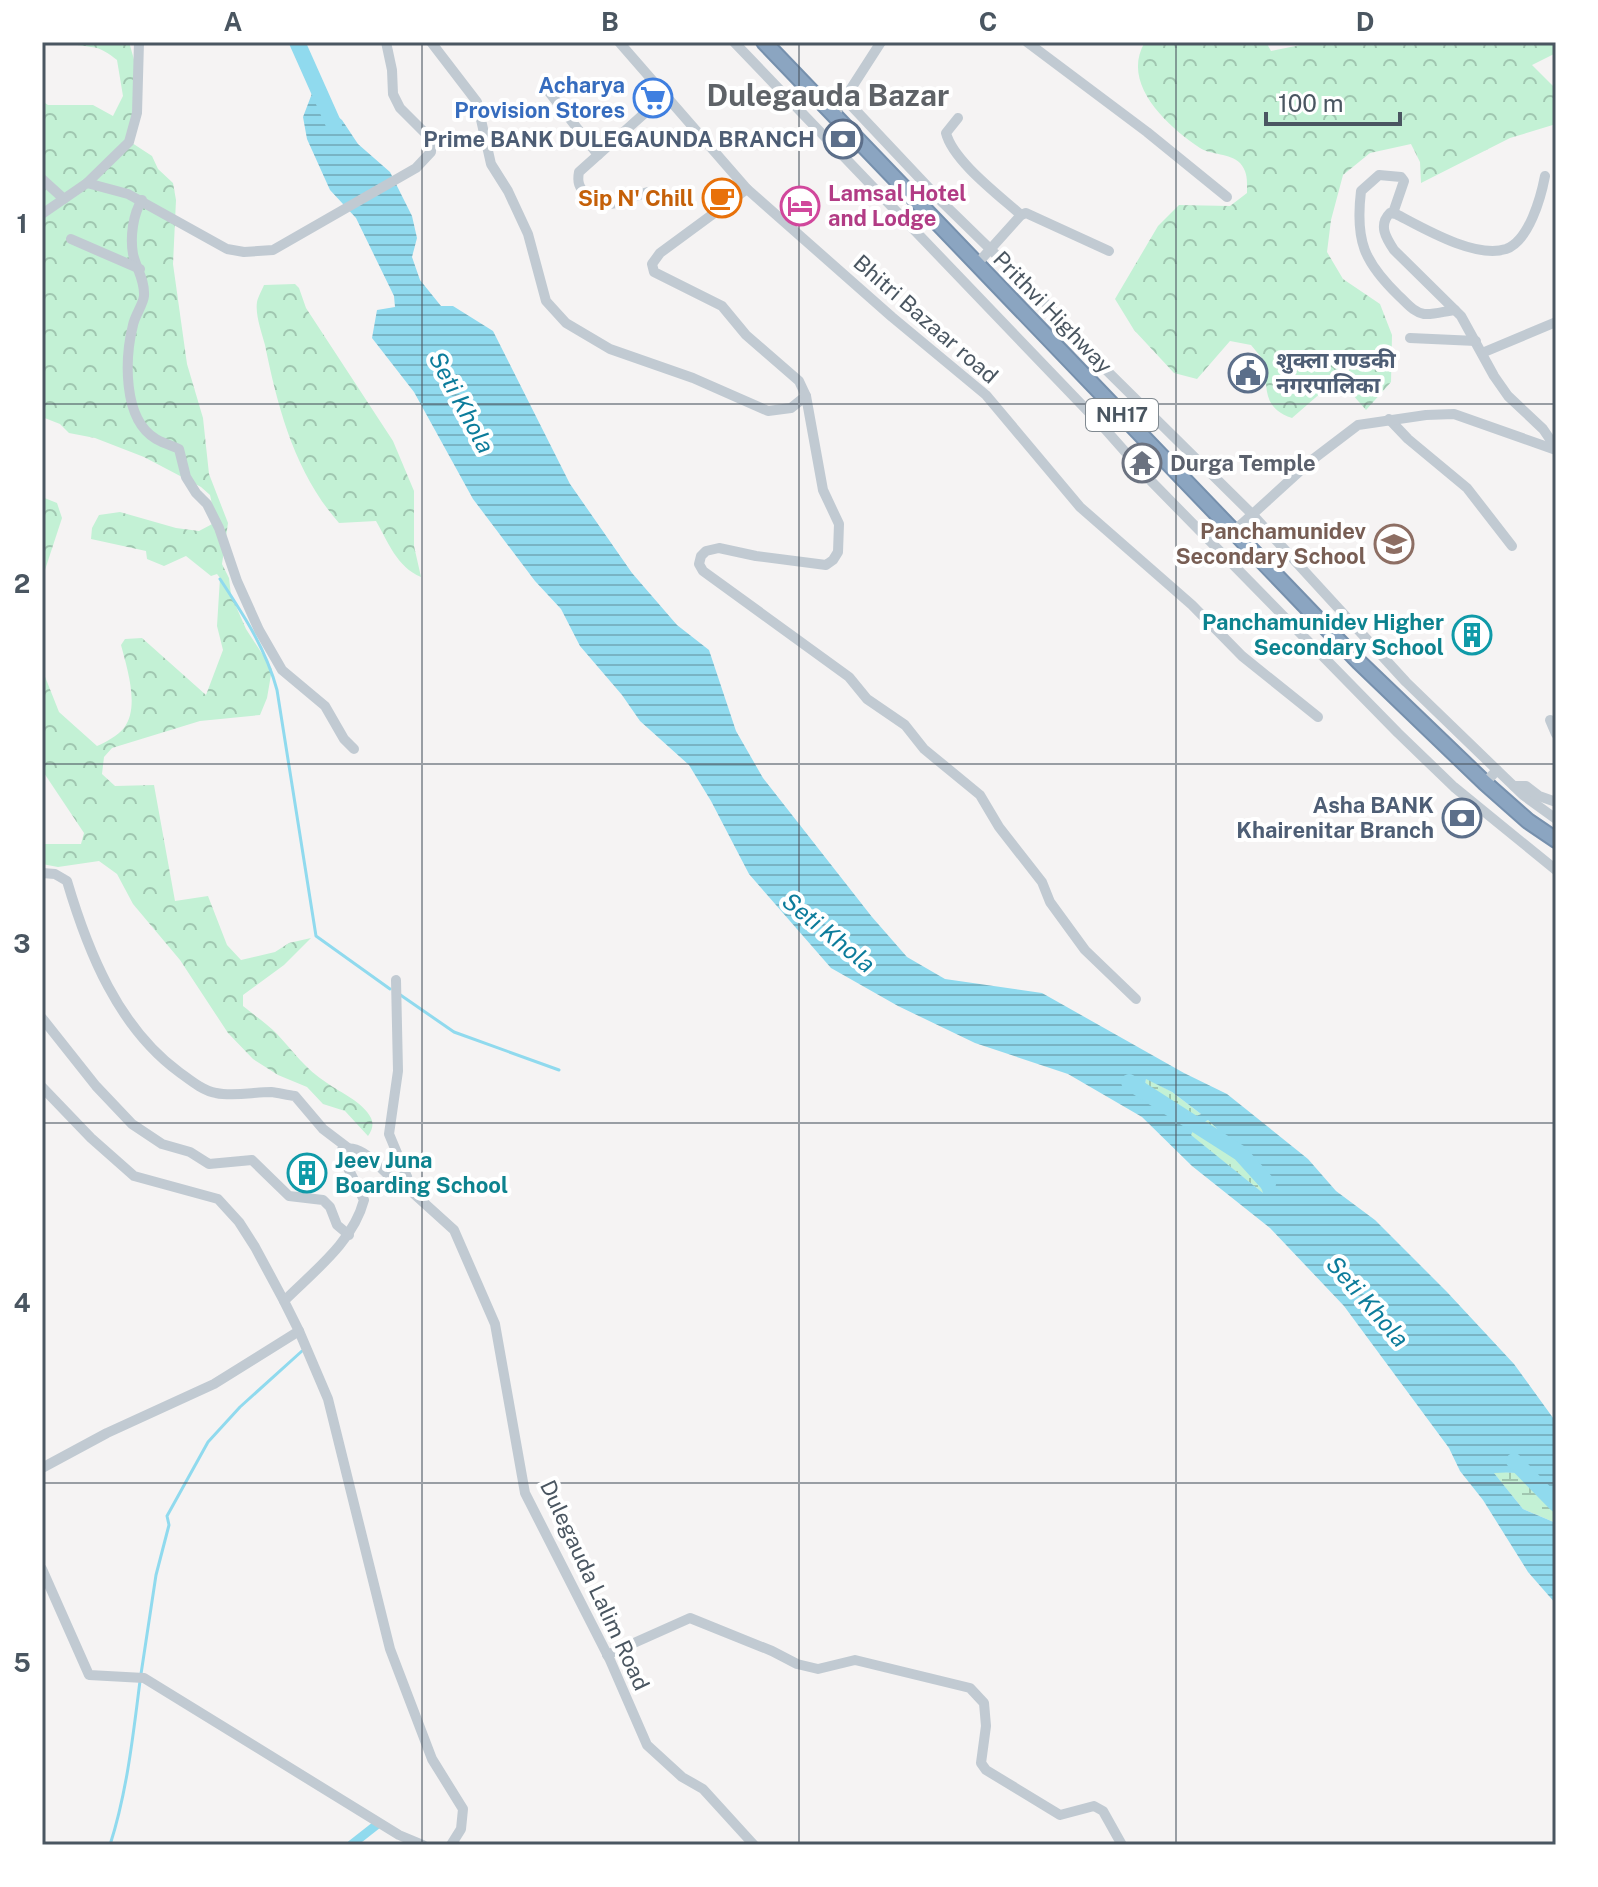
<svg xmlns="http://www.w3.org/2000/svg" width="1598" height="1887" viewBox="0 0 1598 1887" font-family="'Public Sans','Noto Sans Devanagari',sans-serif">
<defs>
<pattern id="forest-crowns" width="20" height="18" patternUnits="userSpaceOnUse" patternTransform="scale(2)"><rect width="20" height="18" fill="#c3f1d5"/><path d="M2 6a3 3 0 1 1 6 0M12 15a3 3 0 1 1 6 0" fill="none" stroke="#a0c6b0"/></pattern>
<pattern id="wetland-marsh" width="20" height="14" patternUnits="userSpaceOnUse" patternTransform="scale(2)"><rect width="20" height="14" fill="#c3f1d5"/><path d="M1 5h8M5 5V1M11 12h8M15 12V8" fill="none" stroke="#a0c6b0"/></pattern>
<pattern id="water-rules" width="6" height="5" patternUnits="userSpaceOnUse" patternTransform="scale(2)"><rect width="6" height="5" fill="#90daee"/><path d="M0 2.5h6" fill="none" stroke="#78b4c4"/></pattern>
</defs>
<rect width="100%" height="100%" fill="#f5f3f3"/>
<!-- forest -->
<g fill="url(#forest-crowns)">
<path d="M71,42H129L137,70L129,141L152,156L158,169L173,183L176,200L173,264L187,364L203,418L209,474L228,523L222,564L229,578L231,595L246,629L272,669L267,698L260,715L200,721L112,748L104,757L102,774L115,786L154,785L175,901L208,896L227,945L241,960L275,952L289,943L311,938L284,965L243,995V1006C254,1015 267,1024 277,1034C294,1052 305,1069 327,1083C341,1093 363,1102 371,1118C374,1125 372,1130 368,1136L345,1111L323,1104L307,1087L278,1075L253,1059L228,1033L180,960L133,904L117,874L99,861L58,867L42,864V844H81L84,833L42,770V669L59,712L97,746C106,742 117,736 124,728C140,707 127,668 121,645L125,639L142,638L206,695L223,650L217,626L220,578L217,574L211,576L186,556L164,566L147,559L146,551L91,539L92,528L99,515L120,512L176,528L199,531L216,522L210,495L201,487L144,457L95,438L69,433L60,424L42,417V101L48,105H93L113,116L123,96L117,60C109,54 102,48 91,47C82,45 79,47 71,42Z"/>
<path d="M1145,42H1266L1271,51L1315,42H1556V53L1532,65L1556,89V124L1510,138L1421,183L1420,162L1411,144L1370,153L1343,175L1331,220L1327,252L1343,279L1380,304L1392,335L1391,382L1366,410L1338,378L1292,418C1262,408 1267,388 1265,362L1251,345L1230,341L1197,379L1174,373L1134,330L1115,299L1158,226L1179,205L1230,206L1247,193C1247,181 1248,172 1240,163C1230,153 1211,155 1200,148C1167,126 1120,83 1145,42Z"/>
<path d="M295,284L299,288L306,308L393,441L414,491V546L421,577C397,567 388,542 376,521L339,523C295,473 278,409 265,345C262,333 255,315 257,302C258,297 262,290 264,285Z"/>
<polygon points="42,497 57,503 62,518 42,579"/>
</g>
<!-- wetland -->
<g fill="url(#wetland-marsh)">
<polygon points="1146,1078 1172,1092 1201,1114 1184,1121 1165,1112 1144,1091"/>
<polygon points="1208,1120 1253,1164 1264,1194 1190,1135 1195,1127"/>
<path d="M1493,1472C1512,1472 1551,1472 1556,1497C1558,1505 1556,1515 1556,1523L1523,1509Z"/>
</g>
<!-- water -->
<path fill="url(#water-rules)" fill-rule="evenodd" d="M316,83L326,107L342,120L358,144L390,172L412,216L417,238L412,257L420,280L441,306H453L493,331L570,484L632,573L677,625L709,650L736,731L763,778L872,917L907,957L945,979L1042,993L1184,1073L1227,1094L1308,1159L1336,1191L1375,1220L1447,1292L1514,1364L1556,1422V1494C1540,1474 1518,1471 1494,1473L1523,1509L1556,1523V1604L1528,1572L1483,1500L1460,1471L1449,1448L1344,1306L1270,1228L1192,1166L1142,1117L1068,1074L975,1043L898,1006L831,968L749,874L711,801L689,765L640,721L622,695L580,646L561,609L535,581L473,499L414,392L372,338L377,310L395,307L394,296L356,218L330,190L307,139L303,117ZM1146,1079L1172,1092L1201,1114L1184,1121L1165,1112L1144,1091ZM1208,1120L1253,1164L1263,1193L1191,1135L1195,1127Z"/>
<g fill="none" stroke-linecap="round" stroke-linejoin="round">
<!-- stream -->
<g stroke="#90daee" stroke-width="3">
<path d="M220,579C243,614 266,649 277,690L316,936L390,989"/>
<polyline points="399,994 454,1032 559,1070"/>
<polyline points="141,1674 156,1575 169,1525 167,1516 208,1442 240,1407 302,1351"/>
<path d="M110,1845C127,1792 133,1736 140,1681"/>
</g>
<!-- canal -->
<polyline stroke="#90daee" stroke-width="9" points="351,1845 379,1823"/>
<!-- river -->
<g stroke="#90daee" stroke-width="16">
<polyline points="297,42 334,125"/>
<polyline points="1129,1082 1240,1153 1268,1184"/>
<polyline points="1514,1461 1556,1504"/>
</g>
<defs>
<polyline id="highway" points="764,42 1359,662 1485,783 1528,821 1556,840"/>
</defs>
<!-- highway casing -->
<use href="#highway" stroke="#7690ad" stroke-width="18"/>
<!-- minor -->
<g stroke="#c1cad2" stroke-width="10">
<polyline points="431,42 477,102 491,164 508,191 528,234 546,301 566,323 610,349 693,378 768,411 791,408 806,396 823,490 839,524 838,552 833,560 826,565 756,556 719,548 706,551 701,556 699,564 703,571 849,677 867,699 905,725 924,749 980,795 999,827 1042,882 1050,902 1085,950 1136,999"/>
<polyline points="619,42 747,189 892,317 986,395 1080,507 1192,605 1242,656 1318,717"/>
<polyline points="734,42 1105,429 1151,481 1398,733 1454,787 1556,870"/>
<polyline points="1027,42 1147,132 1227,197"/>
<polyline points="549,92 598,155"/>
<polyline points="846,100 943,203 1068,325 1096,360 1251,513 1406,682 1497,770"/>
<polyline points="834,115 881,42"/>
<path d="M958,118L946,133C953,161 1000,196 1021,215"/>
<path d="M1545,176C1541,197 1529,241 1506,249C1475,259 1423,228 1396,214L1390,213C1378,225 1386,238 1394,250L1461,316L1494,376L1508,396L1543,429L1556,448"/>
<polyline points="42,179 64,199"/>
<polyline points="87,183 128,194 227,249 244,252 273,250 416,168 431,152 431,139 400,108 393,94 392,70 386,42"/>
<polyline points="747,189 660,253 652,264 654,272 722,306 746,335 799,381 806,396"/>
<path d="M648,192C627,198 607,214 587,195C579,188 577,182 579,172L665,95"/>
<path d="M142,200C133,214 130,237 133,254C136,268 145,280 144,296C143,305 135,315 133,325C125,357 122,419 156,439C163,443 172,446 179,449L186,477L196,493L207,504L219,528L237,581L259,630L282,670L325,706L344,739L354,749"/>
<path d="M1393,213L1404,181L1401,177L1379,175L1361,191C1355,241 1364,262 1399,296C1407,303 1413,312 1424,314C1434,315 1445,311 1455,310"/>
<polyline points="42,214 87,183 129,142 137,113 139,42"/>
<polyline points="71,239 140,269"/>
<polyline points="977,264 1021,215 1026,213 1109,251"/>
<polyline points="1410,338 1476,341"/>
<polyline points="1482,353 1556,322"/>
<polyline points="1389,419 1408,439 1467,488 1512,546"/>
<polyline points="1233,532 1312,460 1358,425 1426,415 1454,414 1556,450"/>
<polyline points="1550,720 1556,734"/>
<polyline points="1485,783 1497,770 1523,795 1556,819"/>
<polyline points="1514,786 1526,786 1539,796 1556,802"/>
<path d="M42,873L55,874L67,881C88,952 118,1027 179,1072C190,1080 203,1091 216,1093C234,1097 253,1092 271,1092C279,1093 287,1095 295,1096L323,1129L348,1148"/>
<polyline points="42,1018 96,1086 132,1124 162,1144 190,1152 209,1164 252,1160 289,1196 323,1200 330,1207 337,1225 349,1235"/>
<polyline points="42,1087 91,1138 134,1176 218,1199 239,1222 255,1247 284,1301"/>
<polyline points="407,1177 412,1192 454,1230 495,1324 525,1493 610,1660 647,1745 682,1777 703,1789 754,1845"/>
<polyline points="299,1331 328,1399 390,1649 432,1759 463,1809 461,1829 451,1845"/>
<path d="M42,1468L107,1433L214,1384L299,1331L284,1301C314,1271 353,1242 364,1200L344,1160L342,1150C364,1141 384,1176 401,1185L407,1177L389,1134L398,1071L396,980"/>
<polyline points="42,1569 89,1675 144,1678 399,1835 423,1845"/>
<polyline points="607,1655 690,1618 772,1651 797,1664 818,1669 855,1660 970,1688 984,1703 986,1726 981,1763 986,1770 1060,1815 1094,1806 1103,1811 1122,1845"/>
</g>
<!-- highway -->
<use href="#highway" stroke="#8ba5c1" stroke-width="14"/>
</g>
<!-- grid -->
<path fill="none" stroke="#4a5661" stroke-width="2" stroke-opacity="0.55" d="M422,42V1845M799,42V1845M1176,42V1845M42,404H1556M42,764H1556M42,1123H1556M42,1483H1556"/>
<!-- icons -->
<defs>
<symbol id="supermarket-ring" viewBox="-11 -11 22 22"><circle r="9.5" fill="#fff" stroke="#3f7fe0" stroke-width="1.5"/><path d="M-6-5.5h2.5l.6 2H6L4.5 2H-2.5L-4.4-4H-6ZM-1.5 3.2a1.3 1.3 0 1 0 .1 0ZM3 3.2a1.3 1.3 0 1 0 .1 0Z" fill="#3f7fe0"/></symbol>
<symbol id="bank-ring" viewBox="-11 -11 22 22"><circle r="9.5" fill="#fff" stroke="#5c6f8a" stroke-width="1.5"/><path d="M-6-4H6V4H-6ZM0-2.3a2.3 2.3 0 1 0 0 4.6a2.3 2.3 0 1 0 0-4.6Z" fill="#5c6f8a"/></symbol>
<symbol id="cafe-ring" viewBox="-11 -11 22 22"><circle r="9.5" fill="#fff" stroke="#e8710a" stroke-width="1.5"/><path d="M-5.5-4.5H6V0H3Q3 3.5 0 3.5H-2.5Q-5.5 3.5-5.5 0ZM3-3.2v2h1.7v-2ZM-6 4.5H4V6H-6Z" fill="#e8710a"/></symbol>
<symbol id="hotel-ring" viewBox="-11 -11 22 22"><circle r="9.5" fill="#fff" stroke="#d1479c" stroke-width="1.5"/><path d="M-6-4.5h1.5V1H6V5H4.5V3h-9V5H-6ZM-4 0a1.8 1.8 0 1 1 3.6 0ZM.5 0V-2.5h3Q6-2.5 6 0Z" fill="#d1479c"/></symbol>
<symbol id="civic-ring" viewBox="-11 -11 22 22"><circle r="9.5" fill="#fff" stroke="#5c6f8a" stroke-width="1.5"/><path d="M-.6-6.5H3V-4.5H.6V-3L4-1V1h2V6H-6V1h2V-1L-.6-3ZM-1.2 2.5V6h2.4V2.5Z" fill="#5c6f8a"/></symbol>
<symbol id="temple-ring" viewBox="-11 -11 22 22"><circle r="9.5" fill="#fff" stroke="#6b7280" stroke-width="1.5"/><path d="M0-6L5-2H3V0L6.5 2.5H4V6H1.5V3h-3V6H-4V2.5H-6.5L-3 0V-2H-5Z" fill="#6b7280"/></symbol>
<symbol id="school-ring" viewBox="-11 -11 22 22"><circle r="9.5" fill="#fff" stroke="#8d6e63" stroke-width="1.5"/><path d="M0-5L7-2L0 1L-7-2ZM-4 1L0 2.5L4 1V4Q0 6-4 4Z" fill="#8d6e63"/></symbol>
<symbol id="building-ring" viewBox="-11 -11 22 22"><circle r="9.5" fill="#fff" stroke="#0f9aa8" stroke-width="1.5"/><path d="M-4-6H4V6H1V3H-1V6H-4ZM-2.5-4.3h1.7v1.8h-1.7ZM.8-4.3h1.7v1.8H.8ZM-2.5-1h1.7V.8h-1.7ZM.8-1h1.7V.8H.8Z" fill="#0f9aa8"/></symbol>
</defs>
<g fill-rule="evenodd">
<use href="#supermarket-ring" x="631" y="76" width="44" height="44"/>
<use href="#bank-ring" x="821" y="117" width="44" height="44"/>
<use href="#cafe-ring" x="700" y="176" width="44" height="44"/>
<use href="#hotel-ring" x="778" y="184" width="44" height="44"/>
<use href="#civic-ring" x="1226" y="351" width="44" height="44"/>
<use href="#temple-ring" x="1120" y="441" width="44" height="44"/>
<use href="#school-ring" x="1372" y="522" width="44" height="44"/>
<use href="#building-ring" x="1450" y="613" width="44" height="44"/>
<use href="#bank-ring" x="1440" y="796" width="44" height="44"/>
<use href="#building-ring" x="285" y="1151" width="44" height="44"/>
</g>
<g text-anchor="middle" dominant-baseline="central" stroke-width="8" stroke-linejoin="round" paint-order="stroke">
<!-- shield labels -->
<rect fill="#fff" stroke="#808990" stroke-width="2" x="1086" y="399" width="72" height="32" rx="6"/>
<g font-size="20" font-weight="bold" fill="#4a5661">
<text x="1122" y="415">NH17</text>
</g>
<!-- shop labels -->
<g font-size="22" font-weight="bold" fill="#366cbe" stroke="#fff" text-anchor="end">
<text x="625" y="85">Acharya<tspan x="625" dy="25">Provision Stores</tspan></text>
</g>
<!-- service labels -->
<g font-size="22" font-weight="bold" fill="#4e5e75" stroke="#fff" text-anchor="end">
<text x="815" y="139">Prime BANK DULEGAUNDA BRANCH</text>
<text x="1276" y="360" text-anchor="start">शुक्ला गण्डकी<tspan x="1276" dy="25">नगरपालिका</tspan></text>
<text x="1434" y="805">Asha BANK<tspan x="1434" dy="25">Khairenitar Branch</tspan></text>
</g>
<!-- hotel labels -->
<g font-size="22" font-weight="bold" fill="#b23c85" stroke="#fff" text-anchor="start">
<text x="828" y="193">Lamsal Hotel<tspan x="828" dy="25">and Lodge</tspan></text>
</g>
<!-- food labels -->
<g font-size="22" font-weight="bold" fill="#c56008" stroke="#fff" text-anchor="end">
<text x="694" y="198">Sip N' Chill</text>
</g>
<!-- street labels -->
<g font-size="22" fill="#4a5661" stroke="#fff">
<text transform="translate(1053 312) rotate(46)">Prithvi Highway</text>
<text transform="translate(926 319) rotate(41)">Bhitri Bazaar road</text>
<text transform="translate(595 1585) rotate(65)">Dulegauda Lalim Road</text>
</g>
<!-- worship labels -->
<g font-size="22" font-weight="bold" fill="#5b616d" stroke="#fff" text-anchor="start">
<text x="1170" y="463">Durga Temple</text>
</g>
<!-- education labels -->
<g font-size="22" font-weight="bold" fill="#785e54" stroke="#fff" text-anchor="end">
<text x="1366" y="531">Panchamunidev<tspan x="1366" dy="25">Secondary School</tspan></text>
</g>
<!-- culture labels -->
<g font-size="22" font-weight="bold" fill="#0d838f" stroke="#fff" text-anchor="end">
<text x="1444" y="622">Panchamunidev Higher<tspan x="1444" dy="25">Secondary School</tspan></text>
<text x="335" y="1160" text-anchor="start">Jeev Juna<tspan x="335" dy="25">Boarding School</tspan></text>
</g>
<!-- water labels -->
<g font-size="24" font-style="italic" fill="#0c7c9b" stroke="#fff">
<text transform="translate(462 402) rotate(62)">Seti Khola</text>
<text transform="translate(829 932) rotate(39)">Seti Khola</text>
<text transform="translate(1368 1301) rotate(49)">Seti Khola</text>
</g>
<!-- district labels -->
<g font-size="30" font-weight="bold" fill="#5f6368" stroke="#fff">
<text x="828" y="95">Dulegauda Bazar</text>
</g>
</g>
<!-- border -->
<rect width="1598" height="1887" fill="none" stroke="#ffffff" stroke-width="88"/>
<!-- scale -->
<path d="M1266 112v12h134v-12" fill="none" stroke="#4a5661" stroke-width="4"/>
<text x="1278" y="112" font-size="24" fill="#4a5661" stroke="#ffffff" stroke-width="6" paint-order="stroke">100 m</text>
<rect x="44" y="44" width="1510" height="1799" fill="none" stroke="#4a5661" stroke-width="3"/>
<g font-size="26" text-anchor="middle" font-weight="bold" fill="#4a5661">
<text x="233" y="31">A</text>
<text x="610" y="31">B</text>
<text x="988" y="31">C</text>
<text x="1365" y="31">D</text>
<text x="22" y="233">1</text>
<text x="22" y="593">2</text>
<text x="22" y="953">3</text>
<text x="22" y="1312">4</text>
<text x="22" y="1672">5</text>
</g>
</svg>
